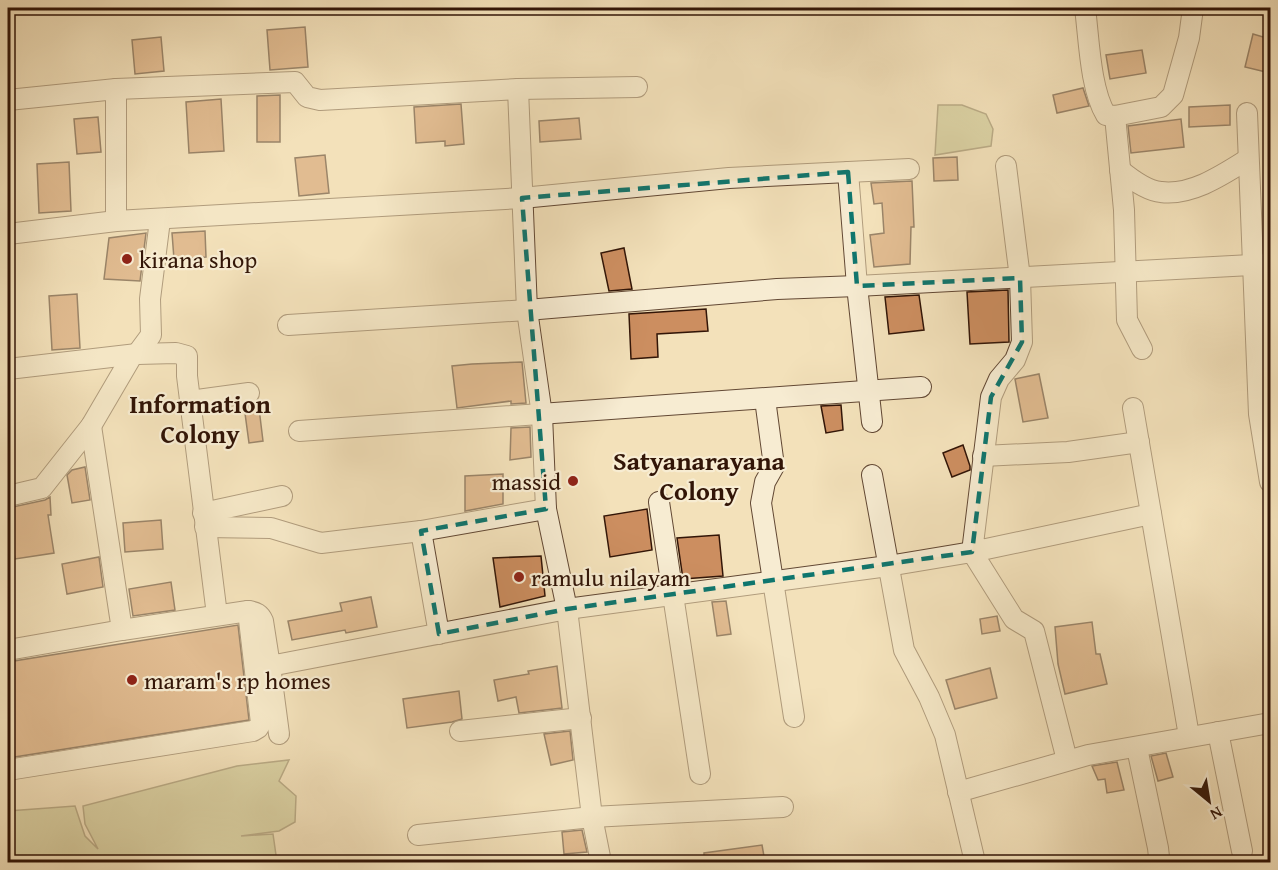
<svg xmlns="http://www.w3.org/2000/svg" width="1278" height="870" viewBox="0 0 1278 870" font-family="'Gentium Book Plus',serif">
<rect width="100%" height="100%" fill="#f3e1ba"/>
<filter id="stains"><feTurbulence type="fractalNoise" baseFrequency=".00333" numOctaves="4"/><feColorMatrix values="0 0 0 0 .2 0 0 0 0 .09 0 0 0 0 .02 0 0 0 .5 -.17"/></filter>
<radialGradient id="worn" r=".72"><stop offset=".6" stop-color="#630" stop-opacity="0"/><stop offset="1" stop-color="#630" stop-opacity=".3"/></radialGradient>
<!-- green -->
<g fill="#c0c18c" stroke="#796b4a" stroke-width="1.5">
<polygon points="938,105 962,105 986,114 993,129 991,146 935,155"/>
<polygon points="289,760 279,781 296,796 295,822 279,831 241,836 273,834 277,862 85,862 90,857 82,862 8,862 8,811 75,806 85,836 98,849 85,824 83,806 237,766"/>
</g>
<!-- building -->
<g fill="#cc8e60" stroke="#321507" stroke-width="1.5">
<polygon points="305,27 308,67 270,70 267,30"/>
<polygon points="1253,34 1270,39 1270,73 1245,67"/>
<polygon points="161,37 164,71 135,74 132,40"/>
<polygon points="1142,50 1146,73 1110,79 1106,55"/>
<polygon points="1083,88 1089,106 1057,113 1053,95"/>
<polygon points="280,95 280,142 257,142 257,96"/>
<polygon points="221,99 224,151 189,153 186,102"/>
<polygon points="461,104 464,144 445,146 445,141 416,143 414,107"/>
<polygon points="1230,105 1230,125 1189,127 1189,107"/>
<polygon points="98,117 101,152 77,154 74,119"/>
<polygon points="579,118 581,139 540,142 539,121"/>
<polygon points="1181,119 1184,147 1131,153 1128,126"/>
<polygon points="325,155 329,193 299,196 295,158"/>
<polygon points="957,157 958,180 934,181 933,158"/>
<polygon points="69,162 71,211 39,213 37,164"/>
<polygon points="912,181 914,227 911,227 910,264 874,267 870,235 884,233 882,203 874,204 871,183"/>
<polygon points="205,231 206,257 174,259 172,233"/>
<polygon points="146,233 140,281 104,279 109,238"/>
<polygon points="624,248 632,289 609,291 601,253"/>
<polygon points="1008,290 1009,342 970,344 967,292"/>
<polygon points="77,294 80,348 52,350 49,296"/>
<polygon points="919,295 924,330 889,334 885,297"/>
<polygon points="706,309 708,331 657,334 658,357 631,359 629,314"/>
<polygon points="522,362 526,403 511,404 511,401 457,408 452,366 472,364"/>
<polygon points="1039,374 1048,418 1023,422 1015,379"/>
<polygon points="258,400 263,441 249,443 244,406 251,405"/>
<polygon points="841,405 843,430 826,433 821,406"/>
<polygon points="530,427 531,457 510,460 511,428"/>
<polygon points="963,445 970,466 970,470 952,477 943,453"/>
<polygon points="85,467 90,500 72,503 67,475 72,470"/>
<polygon points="503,474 503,504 465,511 465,476"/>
<polygon points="50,497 51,515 48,515 54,553 15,559 10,531 8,532 8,508 45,500"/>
<polygon points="647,509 652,550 610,557 604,516"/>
<polygon points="161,520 163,549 125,552 123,523"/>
<polygon points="719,535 723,576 683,579 677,538"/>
<polygon points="541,556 545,596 500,607 493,558"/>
<polygon points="99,557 103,587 67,594 62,564"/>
<polygon points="171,582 175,610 133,616 129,589"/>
<polygon points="371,597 377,627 346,633 345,630 292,640 288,621 342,611 340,603"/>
<polygon points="726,601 731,634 717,636 712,602"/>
<polygon points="997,616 1000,631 982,634 980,619"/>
<polygon points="1092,622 1096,654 1100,654 1107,684 1065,694 1058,664 1055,627"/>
<polygon points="238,625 249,720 8,758 8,662"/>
<polygon points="557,666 562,708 519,713 516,697 498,701 494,680 529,674 528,671"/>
<polygon points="990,668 997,698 955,709 946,680"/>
<polygon points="459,691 462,719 452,722 407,728 403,699"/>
<polygon points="570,731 573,760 551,765 544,734"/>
<polygon points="1166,753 1173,777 1158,781 1151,756"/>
<polygon points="1117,762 1124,790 1107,793 1105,779 1098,780 1092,766"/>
<polygon points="582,830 587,852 564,854 562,832"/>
<polygon points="762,845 765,862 704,862 704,853"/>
</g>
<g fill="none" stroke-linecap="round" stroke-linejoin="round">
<defs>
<g id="minor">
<path d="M1085,8C1089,38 1090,89 1106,115L1115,116L1161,107L1173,95L1189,38L1193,8"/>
<polyline points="116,89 295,82 307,97 320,100 518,89 637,87"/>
<polyline points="518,89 527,310 542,415 546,509 567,609 592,817 601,862"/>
<polyline points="8,100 116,89 116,221"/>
<polyline points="1247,113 1259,414 1270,482"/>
<polyline points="1115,116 1124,210 1127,320 1142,349"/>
<polyline points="1006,166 1020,278 1022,342 1015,360 999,379 991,397 972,552 1151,514"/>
<path d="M1120,170C1131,179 1147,191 1161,192C1192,196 1224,174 1248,159"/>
<polyline points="848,172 857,286 872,422"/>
<polyline points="8,234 116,221 522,198 729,178 909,169"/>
<polyline points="288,325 527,310 777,289 857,286 1270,264"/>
<polyline points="137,354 151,335 150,299 160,220"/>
<polyline points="8,369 137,354 176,353 187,356 187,376 217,615"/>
<polyline points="765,399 774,466 765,482 761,503 794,717"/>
<polyline points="190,401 249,393"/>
<polyline points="1133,408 1189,736"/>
<polyline points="299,431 921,387"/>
<polyline points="983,456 1068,452 1139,442"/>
<polyline points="872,475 904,650 929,697 945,735 975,862"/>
<polyline points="8,496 42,488 91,426 132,356"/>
<polyline points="659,502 700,774"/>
<polyline points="203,513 282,496"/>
<polyline points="205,527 271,528 321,543 421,531 546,509"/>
<polyline points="421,531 439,634"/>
<path d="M122,630L248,611C256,612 260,614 263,621L270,666L567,609L888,566L972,552L1014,619L1034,631L1067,760"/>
<polyline points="8,650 122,630 91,426"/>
<polyline points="270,666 279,734"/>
<polyline points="460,731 581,718"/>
<polyline points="1218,732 1242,851"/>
<polyline points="1137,748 1158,848 1159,857 1156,862"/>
<polyline points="8,770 253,731 258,728 261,723 248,611"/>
<polyline points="958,792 1088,755 1270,723"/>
<polyline points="418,835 592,817 783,807"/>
</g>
</defs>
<!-- minor casing -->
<use href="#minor" stroke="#624834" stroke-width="22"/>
<!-- minor -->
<use href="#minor" stroke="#f7ecd2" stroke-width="20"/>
</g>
<!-- marked area -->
<path d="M0 0H1278V870H0ZM848,172L857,286L1020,278L1022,342L991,397L972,552L567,609L439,634L421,531L546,509L522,198Z" fill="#f3e1ba" fill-opacity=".55" fill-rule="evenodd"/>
<path fill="none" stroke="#0f766e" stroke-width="4.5" stroke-dasharray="12 8" stroke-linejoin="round" d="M848,172L857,286L1020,278L1022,342L991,397L972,552L567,609L439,634L421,531L546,509L522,198Z"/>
<!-- markers -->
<g fill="#8f2418" stroke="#f7ecd2" stroke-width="2">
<circle cx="127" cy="259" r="6"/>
<circle cx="573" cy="481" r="6"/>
<circle cx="519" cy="577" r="6"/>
<circle cx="132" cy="680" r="6"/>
</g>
<g text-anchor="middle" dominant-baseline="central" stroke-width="4.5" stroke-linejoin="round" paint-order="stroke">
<!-- poi labels -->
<g font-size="24" fill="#321507" stroke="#f7ecd2" text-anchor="start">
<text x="139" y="259">kirana shop</text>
<text x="561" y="481" text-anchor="end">massid</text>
<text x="531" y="577">ramulu nilayam</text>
<text x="144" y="680">maram's rp homes</text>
</g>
<!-- neighbourhood labels -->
<g font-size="26" font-weight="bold" fill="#321507" stroke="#f7ecd2">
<text x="200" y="403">Information<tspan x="200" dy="30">Colony</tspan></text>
<text x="699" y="460">Satyanarayana<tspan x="699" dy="30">Colony</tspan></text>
</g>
</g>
<!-- margin -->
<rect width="1278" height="870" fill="none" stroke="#f3e1ba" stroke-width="30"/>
<rect x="9" y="9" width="1260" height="852" fill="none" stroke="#321507" stroke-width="3"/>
<rect x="15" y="15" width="1248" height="840" fill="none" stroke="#321507" stroke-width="1.5"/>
<!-- north arrow -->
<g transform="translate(1209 801) rotate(150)" stroke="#f7ecd2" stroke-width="4.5" paint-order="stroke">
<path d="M0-4.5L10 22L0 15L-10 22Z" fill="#321507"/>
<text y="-9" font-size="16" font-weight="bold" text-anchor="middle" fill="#321507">N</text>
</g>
<rect width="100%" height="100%" filter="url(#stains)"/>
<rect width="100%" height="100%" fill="url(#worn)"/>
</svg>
